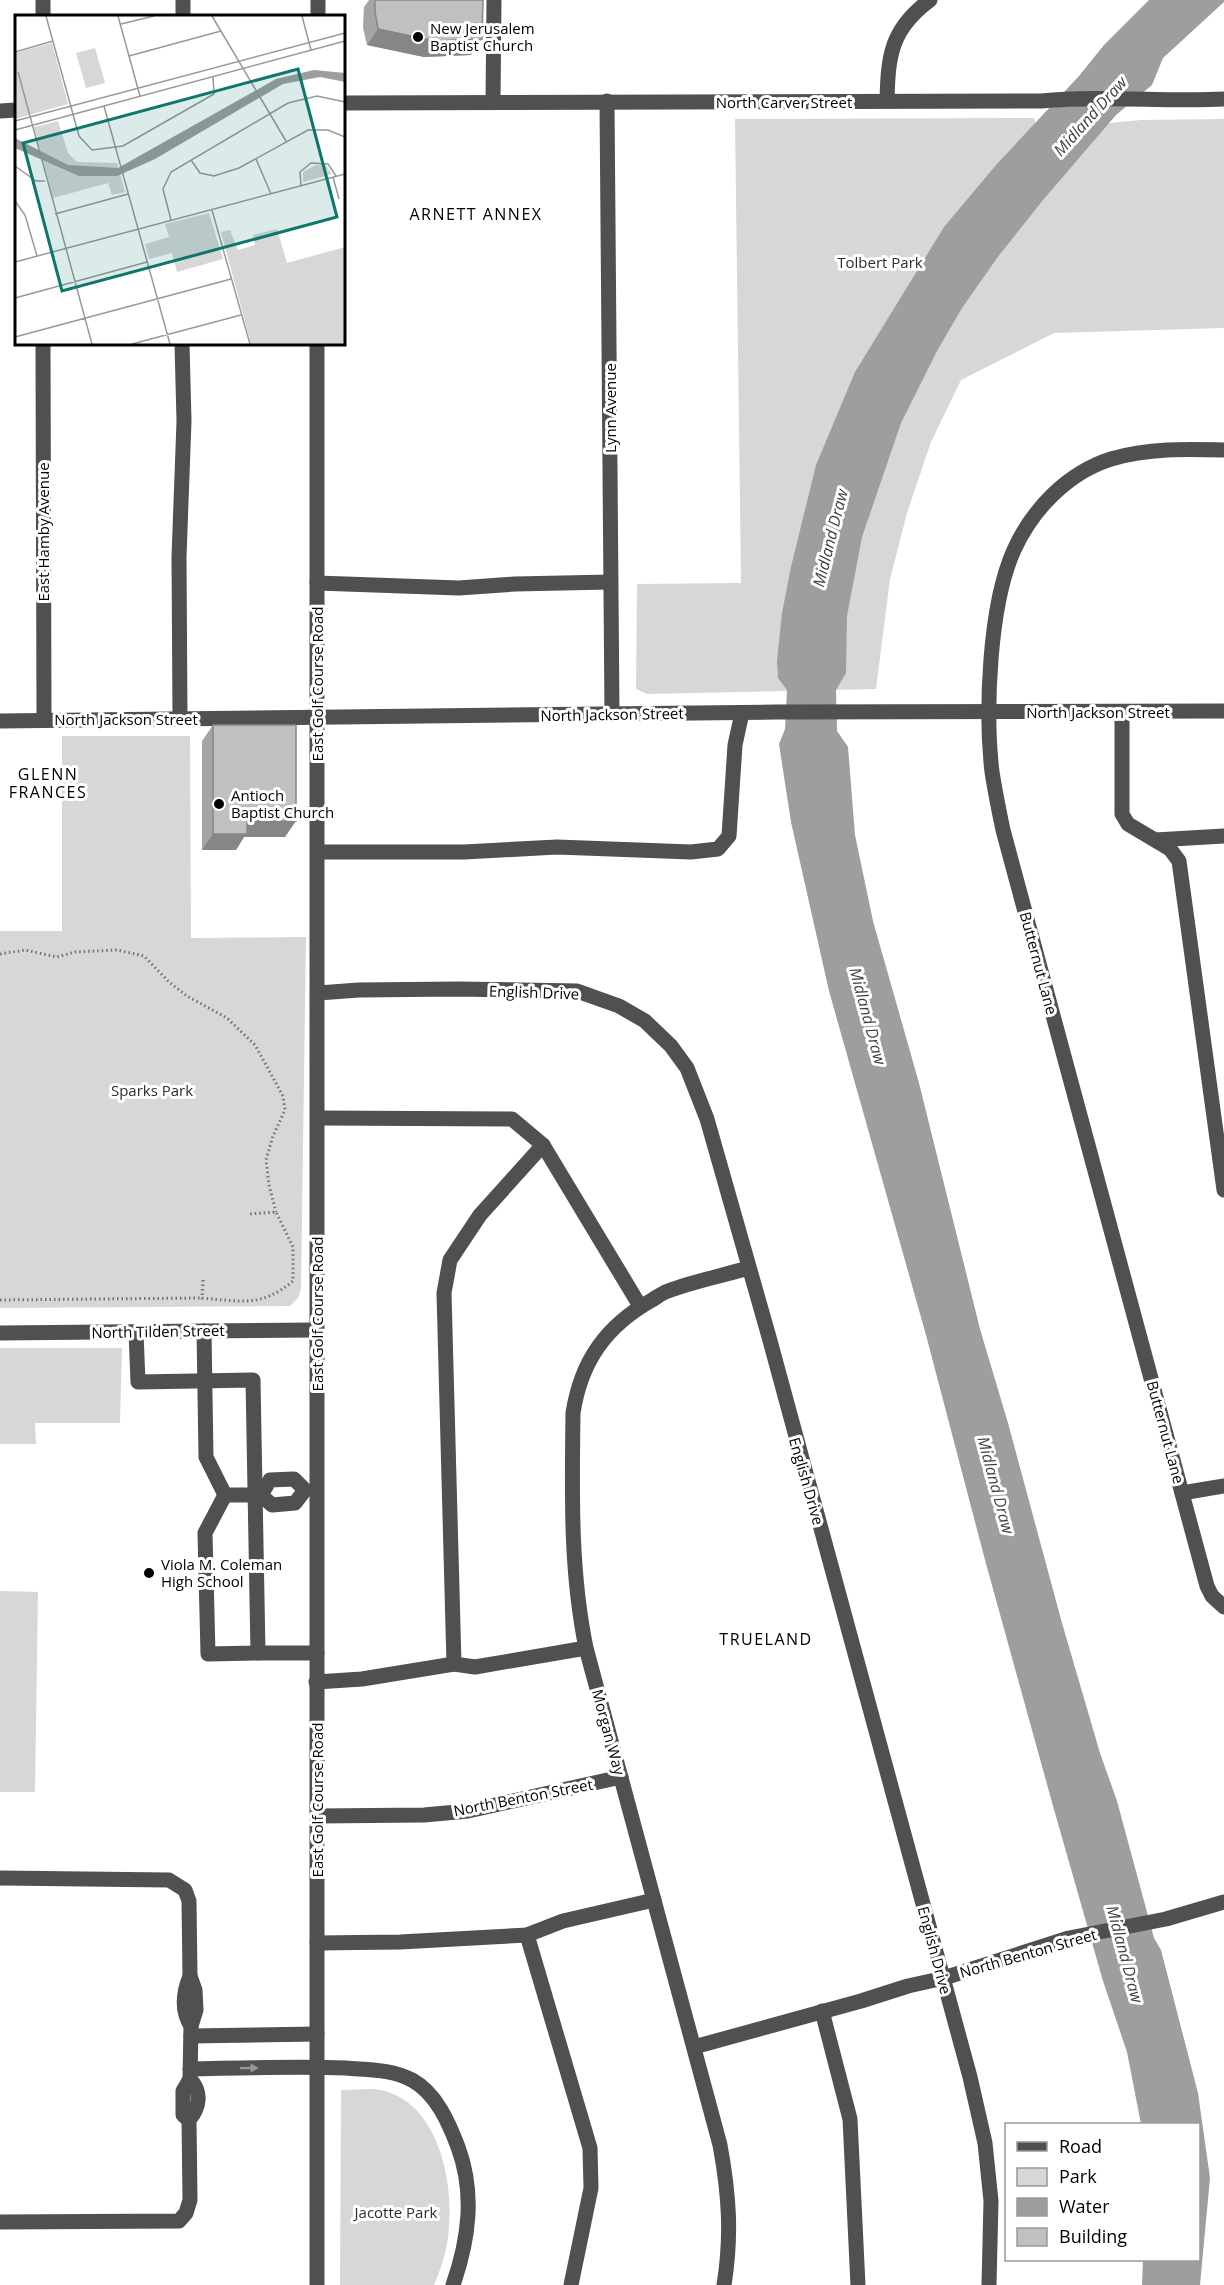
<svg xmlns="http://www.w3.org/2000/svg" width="1224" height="2285" viewBox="0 0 1224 2285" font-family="'Open Sans',sans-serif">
<rect width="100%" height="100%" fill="#fff"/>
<!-- green -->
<g fill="#d7d7d7">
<polygon points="1034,118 1037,130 1141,120 1224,119 1224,328 1054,333 961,380 931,442 907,513 890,579 876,689 647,694 636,689 637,584 741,583 735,119"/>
<polygon points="62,736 190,736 191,938 306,937 301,1289 298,1298 290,1306 0,1308 0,931 62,931"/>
<polygon points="0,1348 122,1348 120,1423 35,1423 36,1444 0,1444"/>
<polygon points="0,1591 38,1592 35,1792 0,1792"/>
<path d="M371,2089C434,2092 454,2175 449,2227C448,2247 442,2266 434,2285H340L341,2090Z"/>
</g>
<!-- water -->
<polygon fill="#9e9e9e" points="1149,0 1224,0 1224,2 1163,58 1152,85 1116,115 1043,200 997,258 962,308 937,351 901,423 862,537 847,616 846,673 836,690 837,731 848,747 855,835 873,921 919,1083 980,1329 1008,1423 1062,1623 1100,1753 1117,1801 1154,1938 1161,1950 1198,2093 1210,2178 1200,2285 1142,2285 1143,2260 1198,2260 1198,2124 1141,2124 1127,2052 1103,1981 1053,1806 985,1560 926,1335 829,991 791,822 779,744 785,729 787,690 778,678 777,661 782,613 791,567 816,465 855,372 944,227 996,165 1079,76 1104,45"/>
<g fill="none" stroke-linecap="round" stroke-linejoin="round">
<!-- path -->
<g stroke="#727272" stroke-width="3" stroke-dasharray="1.5 3" stroke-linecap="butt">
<polyline points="0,954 25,950 57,957 75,952 117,950 144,956 169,982 187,996 227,1018 255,1045 283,1096 285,1110 273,1136 266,1160 269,1185 276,1212"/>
<path d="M203,1280L202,1298C240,1301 261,1308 293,1281V1247L276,1212L249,1214"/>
<polyline points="0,1300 202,1298"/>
</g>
<!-- minor -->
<g stroke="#505050" stroke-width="15">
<polyline points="43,0 43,16"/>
<polyline points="183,16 183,0"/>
<polyline points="318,16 318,0"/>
<polyline points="607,101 612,714"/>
<path d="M887,101C888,55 891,29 930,0"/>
<polyline points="493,102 494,0"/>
<path d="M344,103L1041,101C1102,95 1163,102 1224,99"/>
<polyline points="0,111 16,110"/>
<polyline points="43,344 44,720"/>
<path d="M1224,450C1186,449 1148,448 1111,459C1067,473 1032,510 1014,550C989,605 985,712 992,772C995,791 999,811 1003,830L1207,1586L1212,1596L1224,1607"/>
<polyline points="317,583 459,588 515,584 610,582"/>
<polyline points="1122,713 1122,814 1128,824 1170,849 1179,861 1224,1190"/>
<polyline points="180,719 179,557 184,421 182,344"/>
<polyline points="0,721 777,712 1224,711"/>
<polyline points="1155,840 1224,836"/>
<polyline points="318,852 464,852 557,847 691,852 718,849 729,836 735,745 742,713"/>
<polyline points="318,993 359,990 458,989 577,991 619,1006 645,1021 671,1046 687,1068 707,1119 769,1337 970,2077 985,2143 991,2201 989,2285"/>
<polyline points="318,1118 512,1119 543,1145 640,1306"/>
<polyline points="543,1145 480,1215 450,1260 444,1293 454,1664 475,1667 586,1648"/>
<polyline points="204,1331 206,1457 225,1495 261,1495"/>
<polyline points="136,1332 138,1382 253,1380 258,1653 208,1654 205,1533 225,1495"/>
<polyline points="0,1333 316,1330"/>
<polygon points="294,1479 305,1490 295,1503 272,1505 261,1495 270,1480"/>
<polyline points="1182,1493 1224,1486"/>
<polyline points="258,1653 317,1653"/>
<polyline points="316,1682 362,1679 454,1664"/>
<polyline points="317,1816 424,1815 468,1811 621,1777"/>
<polyline points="0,1878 169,1880 185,1890 189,1901 190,1976 195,1990 196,2010 191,2026 190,2079 183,2091 183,2115 189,2120"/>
<polyline points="527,1935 590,2148 591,2188 571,2285"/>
<polyline points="317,1943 400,1942 527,1935 563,1921 654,1900"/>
<path d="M190,1976C183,1993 181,2010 191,2026"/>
<polyline points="822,2011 850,2119 858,2285"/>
<polyline points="191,2036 317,2034"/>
<polyline points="694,2047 861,2001 908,1986 944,1978 1069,1938 1166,1919 1224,1902"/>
<path d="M190,2069C242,2068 294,2066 346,2068C369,2070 391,2069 412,2080C436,2093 449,2123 458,2147C475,2193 469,2239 453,2285"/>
<path d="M0,2222L179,2221L186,2213L190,2200L189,2120C200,2107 202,2092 190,2079"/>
<polyline points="317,2285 317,344"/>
<path d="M724,2285C732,2235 729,2194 720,2145L586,1648C570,1570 572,1492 573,1413C581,1361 606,1326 652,1300C657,1297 662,1293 668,1291C694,1281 722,1276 748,1268"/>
</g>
</g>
<!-- wall -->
<g fill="#a5a5a5">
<polygon points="369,0 483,0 471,55 424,57 367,45 363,28 364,7"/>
<polygon points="213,725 285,837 244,837 236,850 202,850 202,741"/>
</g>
<!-- shaded-wall -->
<g fill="#868686">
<polygon points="378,29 482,39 471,55 424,57 367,45"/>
<polygon points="247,821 296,821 285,837 244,837 236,850 202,850 213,834"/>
</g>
<!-- building -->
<g fill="#c0c0c0" stroke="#868686" stroke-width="1.5">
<polygon points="375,0 483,0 482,39 435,41 378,29 375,12"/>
<polygon points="213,725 296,725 296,821 247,821 247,834 213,834"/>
</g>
<!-- one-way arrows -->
<defs><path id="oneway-solid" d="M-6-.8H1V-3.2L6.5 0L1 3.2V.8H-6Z" transform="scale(1.5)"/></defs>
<use fill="#969696" href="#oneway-solid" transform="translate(249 2068) rotate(-1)"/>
<!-- markers -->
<g fill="#000" stroke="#fff" stroke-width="2">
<circle cx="418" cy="37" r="6"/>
<circle cx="219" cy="804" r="6"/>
<circle cx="149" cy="1573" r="6"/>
</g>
<g text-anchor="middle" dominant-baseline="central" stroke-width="6" stroke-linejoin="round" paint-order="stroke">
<!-- poi labels -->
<g font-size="15" fill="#000" stroke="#fff" text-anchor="start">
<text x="430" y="28">New Jerusalem<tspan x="430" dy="17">Baptist Church</tspan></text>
<text x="231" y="795">Antioch<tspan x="231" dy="17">Baptist Church</tspan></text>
<text x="161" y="1564">Viola M. Coleman<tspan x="161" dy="17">High School</tspan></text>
</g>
<!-- street labels -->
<g font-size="15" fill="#000" stroke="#fff">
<text x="784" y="102">North Carver Street</text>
<text transform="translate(610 408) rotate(-90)">Lynn Avenue</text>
<text transform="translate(43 532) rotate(-90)">East Hamby Avenue</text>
<text transform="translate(317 684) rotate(-90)">East Golf Course Road</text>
<text x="1098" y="712">North Jackson Street</text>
<text transform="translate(612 714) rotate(-1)">North Jackson Street</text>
<text x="126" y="719">North Jackson Street</text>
<text transform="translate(1039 963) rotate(75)">Butternut Lane</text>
<text transform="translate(534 992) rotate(2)">English Drive</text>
<text transform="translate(317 1314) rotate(-90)">East Golf Course Road</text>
<text transform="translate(158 1331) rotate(-1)">North Tilden Street</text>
<text transform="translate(1166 1432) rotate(75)">Butternut Lane</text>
<text transform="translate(807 1481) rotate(74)">English Drive</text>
<text transform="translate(609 1732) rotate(75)">Morgan Way</text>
<text transform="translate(523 1797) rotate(-11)">North Benton Street</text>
<text transform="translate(317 1800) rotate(-90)">East Golf Course Road</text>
<text transform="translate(935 1950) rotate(75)">English Drive</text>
<text transform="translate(1028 1953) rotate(-16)">North Benton Street</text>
</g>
<!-- park labels -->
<g font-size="15" fill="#2e2e2e" stroke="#fff">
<text x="880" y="262">Tolbert Park</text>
<text x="152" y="1090">Sparks Park</text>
<text x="396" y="2212">Jacotte Park</text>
</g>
<!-- water labels -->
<g font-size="16" font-style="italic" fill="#3f3f3f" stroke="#fff">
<text transform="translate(1090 116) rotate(-48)">Midland Draw</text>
<text transform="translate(830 538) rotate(-76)">Midland Draw</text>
<text transform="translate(868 1016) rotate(75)">Midland Draw</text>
<text transform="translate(996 1485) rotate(75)">Midland Draw</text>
<text transform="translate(1125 1954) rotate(75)">Midland Draw</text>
</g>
<!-- neighbourhood labels -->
<g font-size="16" letter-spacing="1.5" fill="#000" stroke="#fff">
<text x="476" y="214">ARNETT ANNEX</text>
<text x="48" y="774">GLENN<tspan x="48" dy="18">FRANCES</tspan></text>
<text x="766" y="1639">TRUELAND</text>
</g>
</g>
<!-- overview -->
<g transform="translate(15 15)">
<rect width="330" height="330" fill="#fff"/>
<path d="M37,28L53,89L0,104V38ZM80,33L90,68L71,73L61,38ZM43,106L53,138L62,147L102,148L110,177L97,180L93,168L38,183L19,112ZM301,150H311L317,159L288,167V157ZM194,198L208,244L162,257L157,238L134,244L130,229L154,222L150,209ZM262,214L272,248L330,232V329H236L206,217L215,215L223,235L240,230L238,220Z" fill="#d7d7d7"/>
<path d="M299,55L330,58V67L305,62L268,69L140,144L102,161H64L0,133V123L53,150L103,153L261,64Z" fill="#9e9e9e"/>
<path fill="none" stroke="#999" stroke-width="1.5" d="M31,1L64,121L77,135L108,131L199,79L198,61M103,1L125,81M197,1L271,126M287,1L296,35M106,9L139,1M0,37L38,26M114,41L206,16M3,57L77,329M89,91L155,329M0,106L330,18M0,115L330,26M241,144L256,179M176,145L185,158L199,161L224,153L293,115H313L330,122M0,151L21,166H30M318,162L324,184M286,171L285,157L296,148L313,149L321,161M0,186L10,200L22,241M197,195L235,329M40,199L113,179M156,205L148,174L156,157L273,88L302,81L330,87M0,247L330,159M0,283L132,247M0,322L216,264M117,329L226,300"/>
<path fill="#0f766e" fill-opacity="0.15" stroke="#0f766e" stroke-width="3" d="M283,54L322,202L47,276L8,128Z"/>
<rect width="330" height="330" fill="none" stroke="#000" stroke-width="3"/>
</g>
<!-- legend -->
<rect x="1005" y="2123" width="195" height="138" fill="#ffffff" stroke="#999999" stroke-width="1.5"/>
<rect x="1017" y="2142" width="30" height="9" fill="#505050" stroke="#999999" stroke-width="1.5"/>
<text x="1059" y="2153" font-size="18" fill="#000000">Road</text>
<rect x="1017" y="2168" width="30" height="18" fill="#d7d7d7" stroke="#999999" stroke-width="1.5"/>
<text x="1059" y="2183" font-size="18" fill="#000000">Park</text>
<rect x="1017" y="2198" width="30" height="18" fill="#9e9e9e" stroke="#999999" stroke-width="1.5"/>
<text x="1059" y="2213" font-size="18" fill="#000000">Water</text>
<rect x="1017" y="2228" width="30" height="18" fill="#c0c0c0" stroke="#999999" stroke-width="1.5"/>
<text x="1059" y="2243" font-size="18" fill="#000000">Building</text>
</svg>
